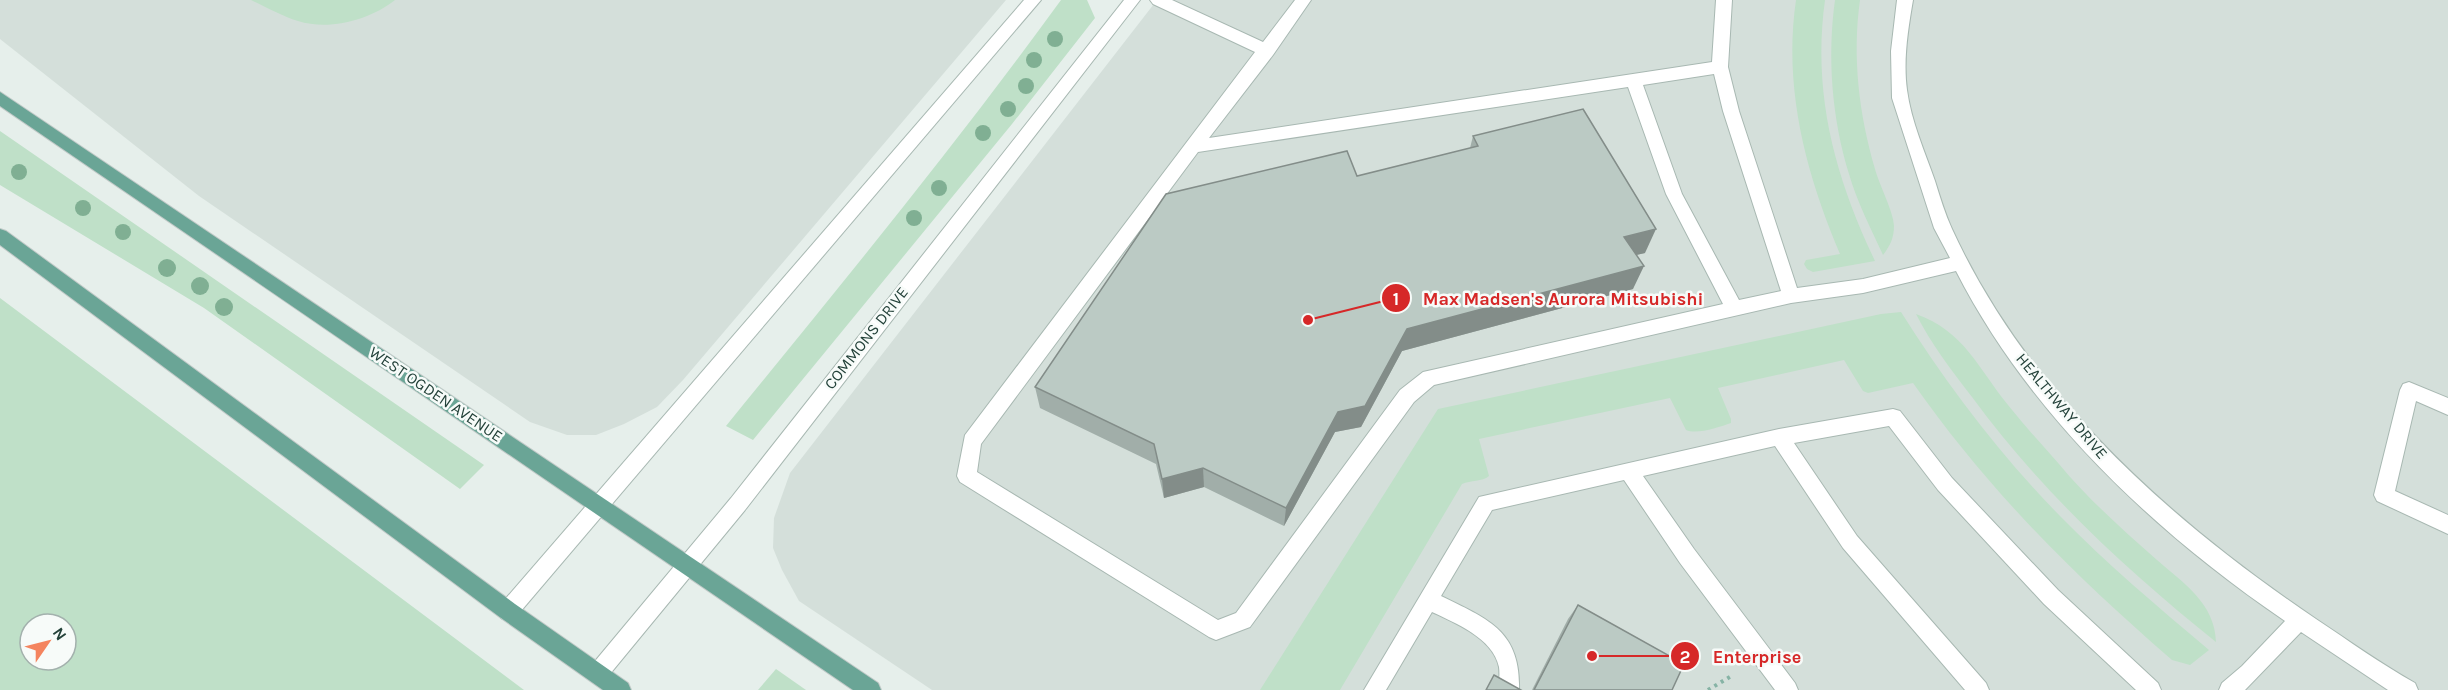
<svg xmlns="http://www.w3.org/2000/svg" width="2448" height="690" viewBox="0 0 2448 690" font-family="Karla,sans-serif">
<rect width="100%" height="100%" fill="#e6efeb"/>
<!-- built -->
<g fill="#d4dfda">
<polygon points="0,0 1006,0 683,380 657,407 624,424 596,435 567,435 530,422 199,196 0,39"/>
<polygon points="1157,0 2448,0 2448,690 932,690 799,601 782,570 773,548 774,518 790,473"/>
</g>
<!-- green -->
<g fill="#bfe0c8" fill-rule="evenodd">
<path d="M251,0H395C370,20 329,31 298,21C282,16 266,7 251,0Z"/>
<path d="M1061,0H1087L1095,18L1012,124L753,440L726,426C840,286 955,146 1061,0Z"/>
<path d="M1796,0H1825C1812,94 1835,177 1875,261L1813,272L1807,269L1804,264L1806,260L1840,254C1806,174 1783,88 1796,0Z"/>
<path d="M1835,0H1860C1852,57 1859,114 1875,169C1879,184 1894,213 1894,226C1894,238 1890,246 1883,255C1871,229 1857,202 1849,174C1832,119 1827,57 1835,0Z"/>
<polygon points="0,131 484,465 460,489 204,308 0,185"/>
<path d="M0,298L524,690H0ZM30,624H66V660H30Z"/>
<path d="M1901,312C1947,385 2000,455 2060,516C2107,564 2158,607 2209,650L2190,665L2172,660C2073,574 1989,491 1913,383L1868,393L1863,391L1844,360L1718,388L1731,419V423C1719,427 1697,435 1686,430L1670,398L1479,439L1489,476C1482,482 1471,480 1462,484L1340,690H1260L1438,409L1793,333L1881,314Z"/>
<path d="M1916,314C1964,331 1978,368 2008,405C2024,425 2042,445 2059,464C2088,499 2123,530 2157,560C2183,583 2215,603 2216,642C2125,569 2041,491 1972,397C1952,371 1931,344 1916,314Z"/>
<polygon points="776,669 806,690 758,690"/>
</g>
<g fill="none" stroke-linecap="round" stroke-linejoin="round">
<defs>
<g id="minor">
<polygon points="1024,0 1041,0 515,618 508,621 501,618 498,611 501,604"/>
<polygon points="1124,0 1140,0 745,510 605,680 598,683 591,680 588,673 591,666 731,498"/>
<path d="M1150,0H1172L1263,42L1295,0H1311L1273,55L1209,138L1712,62L1716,0H1732L1728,67L1739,111L1797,288L1863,279L1950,258L1934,228L1892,98L1891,51L1897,0H1913C1908,29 1903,61 1907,90C1911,121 1925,152 1935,181C1940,197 1945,214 1952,229C2027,393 2169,520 2316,619C2349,641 2381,664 2415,683L2418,690H2388L2301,632L2245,690H2219L2222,683L2242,666L2285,621C2153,531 2029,414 1956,271L1863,293L1791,303L1434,385L1414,402L1250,627L1216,640L1209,637L960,482L957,476L965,435L1255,52L1153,4ZM1714,74L1723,111L1781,291L1739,300L1682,194L1643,85ZM1628,87L1666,194L1723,304L1423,372L1400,390L1236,613L1218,620L977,472L981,444L1198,152Z"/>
<polygon points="2409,382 2448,398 2448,415 2416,401 2395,491 2448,515 2448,534 2377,501 2374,495 2400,390 2403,384"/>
<path d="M1893,409L1900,411L1952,478L2058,590L2158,683L2161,690H2136L2044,604L1938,490L1889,426L1794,443L1857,536L1986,683L1989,690H1965L1843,548L1775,446L1643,476L1694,549L1795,683L1798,690H1775L1680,563L1624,480L1492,510L1441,596C1488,619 1521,631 1519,690H1499C1499,682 1500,674 1499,667C1493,638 1455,623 1432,612L1386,690H1364L1479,497L1779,429Z"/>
</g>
<g id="major">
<polygon points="0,92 878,683 881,690 853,690 0,106"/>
<polygon points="0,229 6,231 515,604 628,683 631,690 603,690 501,618 0,245"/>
</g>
</defs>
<!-- minor casing -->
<use href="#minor" stroke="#a8b8b2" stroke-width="2"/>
<!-- major casing -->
<use href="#major" stroke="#c2cac8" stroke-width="2"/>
<!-- path -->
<polyline stroke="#86b3a5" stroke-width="4" stroke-dasharray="3 4.5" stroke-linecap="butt" points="1708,690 1733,675"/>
<!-- minor -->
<use href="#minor" fill="#fff" fill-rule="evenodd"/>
<!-- major -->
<use href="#major" fill="#6aa596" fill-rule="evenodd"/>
</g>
<!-- trees -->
<g fill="#80af93">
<circle cx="1055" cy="39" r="8"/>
<circle cx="1034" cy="60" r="8"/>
<circle cx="1026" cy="86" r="8"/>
<circle cx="1008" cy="109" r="8"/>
<circle cx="983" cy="133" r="8"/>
<circle cx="19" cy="172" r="8"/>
<circle cx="939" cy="188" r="8"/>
<circle cx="83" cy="208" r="8"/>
<circle cx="914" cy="218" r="8"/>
<circle cx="123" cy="232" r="8"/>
<circle cx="167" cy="268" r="9"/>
<circle cx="200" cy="286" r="9"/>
<circle cx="224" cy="307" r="9"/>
</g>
<!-- wall -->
<g fill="#a1aea9">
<polygon points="1473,136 1645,253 1636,255 1633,289 1402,351 1361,427 1335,432 1284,526 1204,487 1164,498 1156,464 1040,408 1035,387 1357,176 1470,148"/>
<polygon points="1578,605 1672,690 1532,690 1568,619"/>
</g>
<!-- shaded-wall -->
<g fill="#838d89">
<polygon points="1656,229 1645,253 1614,260 1624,237"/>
<polygon points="1644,266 1633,289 1402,351 1361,427 1335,432 1284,526 1286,508 1338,412 1407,329"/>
<polygon points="1203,468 1204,487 1164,498 1162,479"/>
</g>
<!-- building -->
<g fill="#bbcac4" stroke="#838d89" stroke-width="1.5">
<polygon points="1583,109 1656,229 1624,237 1644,266 1407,329 1365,406 1338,412 1286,508 1203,468 1162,479 1154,444 1035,387 1166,194 1347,151 1357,176 1478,146 1473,136"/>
<polygon points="1578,605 1684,664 1672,690 1534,690"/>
<polygon points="1494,675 1521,690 1486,690"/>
</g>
<g text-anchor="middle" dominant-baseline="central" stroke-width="5" stroke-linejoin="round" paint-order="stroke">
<!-- street labels -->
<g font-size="16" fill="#24423a" stroke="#f7fbf9">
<text transform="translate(866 338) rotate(-52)">COMMONS DRIVE</text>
<text transform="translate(436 394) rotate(34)">WEST OGDEN AVENUE</text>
<text transform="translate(2062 406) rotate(50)">HEALTHWAY DRIVE</text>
</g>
</g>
<!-- callouts -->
<path fill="none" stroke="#d62828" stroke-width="2" d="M1308 320L1396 298M1592 656L1685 656"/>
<g fill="#d62828" stroke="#f7fbf9" stroke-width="2">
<circle cx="1308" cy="320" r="6"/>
<circle cx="1592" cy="656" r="6"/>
<circle cx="1396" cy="298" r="15"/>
<circle cx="1685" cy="656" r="15"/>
</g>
<g font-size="18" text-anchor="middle" font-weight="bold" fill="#fff">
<text x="1396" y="305">1</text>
<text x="1685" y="663">2</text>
</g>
<g font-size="18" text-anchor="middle" font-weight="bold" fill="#d62828" stroke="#f7fbf9" stroke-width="5" stroke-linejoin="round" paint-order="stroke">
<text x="1563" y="305">Max Madsen's Aurora Mitsubishi</text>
<text x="1757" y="663">Enterprise</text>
</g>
<!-- north arrow -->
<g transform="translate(48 642) rotate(55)"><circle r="28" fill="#f7fbf9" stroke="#a3b1ad" stroke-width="1.5"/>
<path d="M0-4.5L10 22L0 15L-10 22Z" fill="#f4845f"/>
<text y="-9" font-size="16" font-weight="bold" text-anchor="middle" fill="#24423a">N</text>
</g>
</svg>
